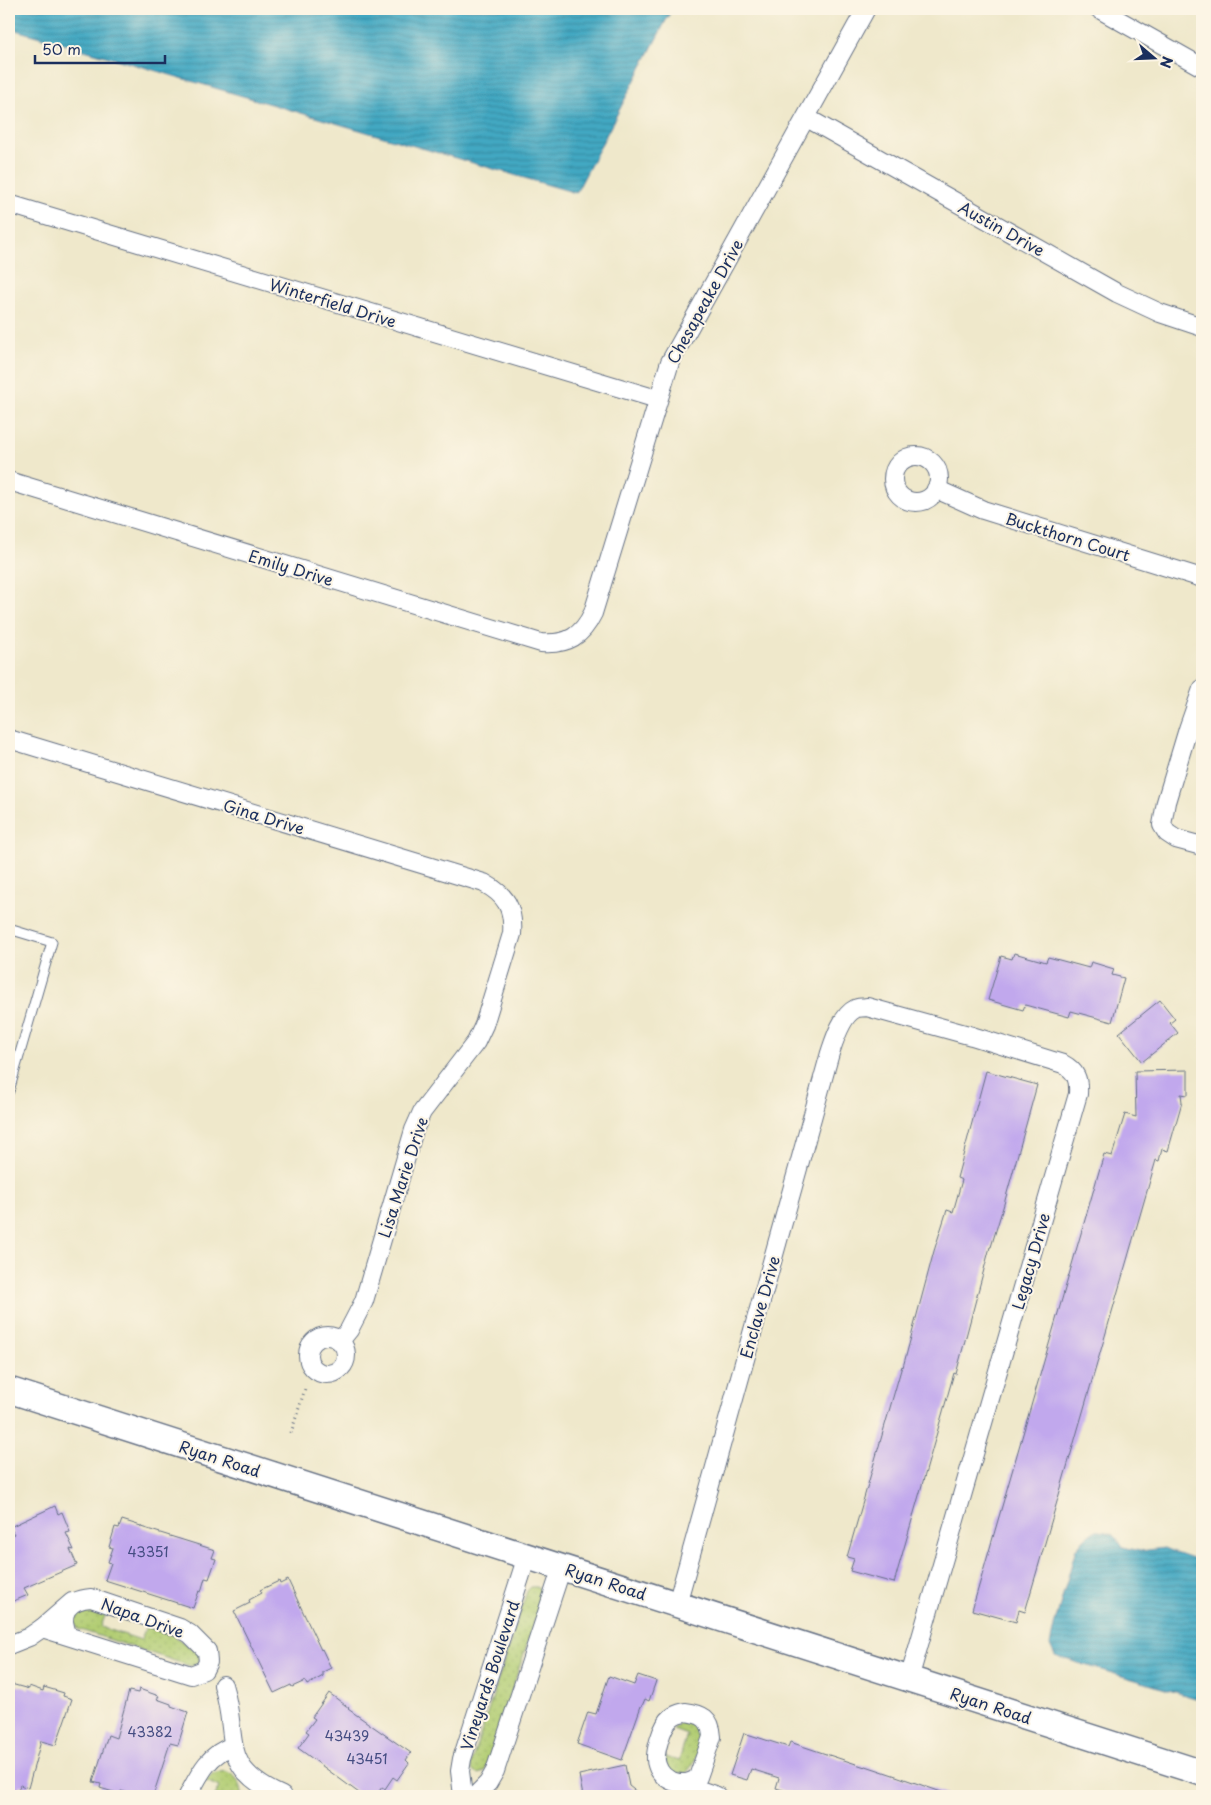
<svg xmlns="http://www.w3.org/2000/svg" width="1211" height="1805" viewBox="0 0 1211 1805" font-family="'Playpen Sans',sans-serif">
<defs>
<pattern id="grass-dots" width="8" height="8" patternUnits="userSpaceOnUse" patternTransform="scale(1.25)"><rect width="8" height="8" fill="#b3ce74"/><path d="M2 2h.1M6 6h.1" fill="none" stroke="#99b167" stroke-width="1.8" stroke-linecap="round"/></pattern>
<pattern id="water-rules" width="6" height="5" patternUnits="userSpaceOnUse" patternTransform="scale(1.25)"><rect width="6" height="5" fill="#42a8c2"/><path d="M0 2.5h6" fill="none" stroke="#3689a1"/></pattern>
</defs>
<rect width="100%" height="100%" fill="#fcf5e5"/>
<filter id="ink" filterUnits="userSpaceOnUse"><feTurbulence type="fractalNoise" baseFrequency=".02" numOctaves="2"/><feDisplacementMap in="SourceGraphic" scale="10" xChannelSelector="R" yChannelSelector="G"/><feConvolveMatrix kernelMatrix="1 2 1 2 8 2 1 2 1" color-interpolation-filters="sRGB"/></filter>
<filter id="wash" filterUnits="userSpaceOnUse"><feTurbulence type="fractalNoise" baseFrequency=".0096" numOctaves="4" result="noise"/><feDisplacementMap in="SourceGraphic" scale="20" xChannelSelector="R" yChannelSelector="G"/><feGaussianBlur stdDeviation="1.12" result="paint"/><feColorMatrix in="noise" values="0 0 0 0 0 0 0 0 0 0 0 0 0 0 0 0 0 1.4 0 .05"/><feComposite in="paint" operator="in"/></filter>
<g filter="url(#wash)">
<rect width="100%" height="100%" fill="#efe8cb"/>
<!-- grass -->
<g fill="url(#grass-dots)" stroke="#677e69">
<path d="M531,1587H537L541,1590L543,1596L485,1771C478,1776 473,1774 470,1766L527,1591Z"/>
<path d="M86,1605L106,1613L101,1627L141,1640L146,1626L173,1635L199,1654L200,1659L197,1664L192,1666L187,1665L78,1629C70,1618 73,1610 86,1605Z"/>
<path d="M691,1721C694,1723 699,1726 700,1729C706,1742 695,1764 686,1773H675L667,1767L664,1757L679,1761L687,1734L673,1729L680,1722Z"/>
<path d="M224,1771C235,1773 243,1785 242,1796H215L219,1787L206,1781L212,1774Z"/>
</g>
<!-- water -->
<g fill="url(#water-rules)" stroke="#2e6c90">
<polygon points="9,9 672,9 576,193 9,28"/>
<path d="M1094,1531C1108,1530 1117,1535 1123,1547L1140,1551L1164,1548L1202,1561V1700L1055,1656L1050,1645L1054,1626L1076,1549L1085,1538Z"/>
</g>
<g id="blocks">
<!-- building -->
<g fill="#c1a8ed">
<polygon points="1014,953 1046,962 1048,957 1089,968 1091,962 1114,969 1112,975 1124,978 1112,1022 1071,1011 1069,1017 1025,1005 1023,1010 988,1000 1001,956 1012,959"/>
<polygon points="1160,1000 1175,1019 1170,1023 1178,1033 1142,1062 1119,1033"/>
<polygon points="1188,1070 1188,1095 1181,1094 1182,1102 1168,1151 1162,1149 1159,1161 1156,1160 1025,1612 1019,1610 1016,1622 972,1610 1104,1154 1112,1156 1125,1114 1136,1117 1135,1071"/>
<polygon points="986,1071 1037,1085 1004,1204 991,1247 990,1247 956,1374 954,1373 894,1583 850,1571 854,1559 847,1557 902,1366 903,1367 934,1251 947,1210 953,1212 962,1180 957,1178"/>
<polygon points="55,1506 58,1514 62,1512 70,1532 66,1533 74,1550 70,1549 77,1565 24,1588 28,1595 9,1603 9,1536 14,1534 10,1527"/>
<polygon points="122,1520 141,1526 141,1527 215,1550 212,1558 216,1559 209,1579 205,1578 201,1592 199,1591 193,1608 105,1580 111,1563 108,1562 113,1548 109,1547 115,1527 119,1528"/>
<polygon points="288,1580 321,1650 322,1649 331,1668 323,1672 323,1676 307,1685 305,1681 292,1687 291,1685 274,1693 234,1611 250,1603 249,1600 262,1593 260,1590 279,1581 280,1584"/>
<polygon points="638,1675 656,1681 649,1701 645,1699 642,1706 641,1706 622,1760 577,1744 588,1712 596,1714 609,1676 634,1685"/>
<polygon points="11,1684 29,1689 29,1686 43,1691 44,1687 64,1693 63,1696 72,1699 56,1745 41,1741 28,1788 20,1785 16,1796 9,1796 9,1691"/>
<polygon points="139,1689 159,1696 157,1699 171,1704 171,1706 188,1712 178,1745 170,1743 153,1796 136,1792 135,1795 121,1791 120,1794 100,1788 101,1784 93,1782 108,1735 116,1738 129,1691 138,1693"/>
<polygon points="329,1693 349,1708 348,1709 411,1753 406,1760 409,1763 397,1780 393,1777 385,1789 382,1787 376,1796 363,1796 298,1748 309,1733 306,1731 315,1719 312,1717"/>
<polygon points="744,1733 788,1747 790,1742 865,1767 866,1766 896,1776 947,1794 946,1796 802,1796 776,1788 779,1778 751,1769 747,1780 730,1775"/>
<polygon points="625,1765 629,1786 642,1796 583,1796 579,1775"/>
</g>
</g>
</g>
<g filter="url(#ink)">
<use href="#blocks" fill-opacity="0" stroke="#657084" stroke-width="1"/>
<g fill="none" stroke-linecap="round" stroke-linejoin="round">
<defs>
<polyline id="lane" points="9,929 52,942 9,1091"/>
<g id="street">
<polyline points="1099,9 1202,67"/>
<polyline points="807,118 1117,293 1160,313 1202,327"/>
<polyline points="9,204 657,399"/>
<circle cx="916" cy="479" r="23"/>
<path d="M9,481L541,643C568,645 582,636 593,613L670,362L866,9"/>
<polyline points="936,489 983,510 1202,578"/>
<polyline points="1202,689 1188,729 1166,802 1162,825 1167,833 1176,839 1202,846"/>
<path d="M9,739L484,883C506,895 514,908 512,934L484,1025L476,1042L422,1112L414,1130L364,1301L349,1330L340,1341"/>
<circle cx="327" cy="1355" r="19"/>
<path d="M677,1604L830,1053C834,1041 842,1015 855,1009C858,1007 863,1008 867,1007L972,1036L1063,1064C1076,1071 1079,1079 1078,1094L909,1679"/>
<path d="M68,1635C58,1614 67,1600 91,1598L180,1628L190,1634L207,1651L208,1662L204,1670L191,1675L42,1628L72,1602"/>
<polyline points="9,1645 29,1637 42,1628"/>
<path d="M223,1685C240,1739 217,1767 282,1796"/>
<path d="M685,1712C702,1714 711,1718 712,1737L698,1777C685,1789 662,1782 657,1765C653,1755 662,1725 671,1718C675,1714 680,1713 685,1712Z"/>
<polyline points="679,1783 717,1796"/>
<path d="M188,1796C199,1775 208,1754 233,1746"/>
<polyline points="463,1796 460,1771 462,1759 527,1556"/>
<polyline points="475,1796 488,1783 495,1771 562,1567"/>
</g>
<polyline id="secondary" points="9,1390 1202,1773"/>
</defs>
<!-- lane casing -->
<use href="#lane" stroke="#657084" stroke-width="11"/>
<!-- street casing -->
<use href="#street" stroke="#657084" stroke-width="20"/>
<!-- secondary casing -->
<use href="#secondary" stroke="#657084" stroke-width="28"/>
<!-- path -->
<polyline stroke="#657084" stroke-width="3" stroke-dasharray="1 4" stroke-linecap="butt" points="291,1433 305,1389"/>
<!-- lane -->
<use href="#lane" stroke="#fff" stroke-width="9"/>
<!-- street -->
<use href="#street" stroke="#fff" stroke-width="18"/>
<!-- secondary -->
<use href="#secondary" stroke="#fff" stroke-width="25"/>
</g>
</g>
<g text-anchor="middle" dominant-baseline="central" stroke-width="4" stroke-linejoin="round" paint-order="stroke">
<!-- number labels -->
<g font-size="14" fill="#444d82">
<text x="148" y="1551">43351</text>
<text x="150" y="1731">43382</text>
<text x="347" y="1735">43439</text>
<text x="367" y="1758">43451</text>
</g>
<!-- street labels -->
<g font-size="16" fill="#1b2f5e" stroke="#fcf5e5">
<text transform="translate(1002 228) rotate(29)">Austin Drive</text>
<text transform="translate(704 301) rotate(-61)">Chesapeake Drive</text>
<text transform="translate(333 302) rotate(17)">Winterfield Drive</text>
<text transform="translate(1068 536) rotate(17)">Buckthorn Court</text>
<text transform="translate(291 567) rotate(17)">Emily Drive</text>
<text transform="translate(264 816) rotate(17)">Gina Drive</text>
<text transform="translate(402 1177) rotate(-72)">Lisa Marie Drive</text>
<text transform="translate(1030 1261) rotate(-74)">Legacy Drive</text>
<text transform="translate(759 1307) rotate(-74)">Enclave Drive</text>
<text transform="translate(220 1458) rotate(18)">Ryan Road</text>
<text transform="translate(606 1581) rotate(18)">Ryan Road</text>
<text transform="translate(143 1617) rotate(20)">Napa Drive</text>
<text transform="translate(489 1675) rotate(-72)">Vineyards Boulevard</text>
<text transform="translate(991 1705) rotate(18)">Ryan Road</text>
</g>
</g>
<!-- margin -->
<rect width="1211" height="1805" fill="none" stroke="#fcf5e5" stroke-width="30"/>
<!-- north arrow -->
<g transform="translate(1154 58) rotate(109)" stroke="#fcf5e5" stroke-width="4" paint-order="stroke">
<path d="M0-4L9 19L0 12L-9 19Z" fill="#1b2f5e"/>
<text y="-8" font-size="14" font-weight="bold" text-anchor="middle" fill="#1b2f5e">N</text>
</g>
<!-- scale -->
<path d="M35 55v8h130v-8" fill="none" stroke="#1b2f5e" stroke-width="2.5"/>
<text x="42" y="55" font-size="15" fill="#1b2f5e" stroke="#fcf5e5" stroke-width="4" paint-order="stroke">50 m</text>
</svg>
